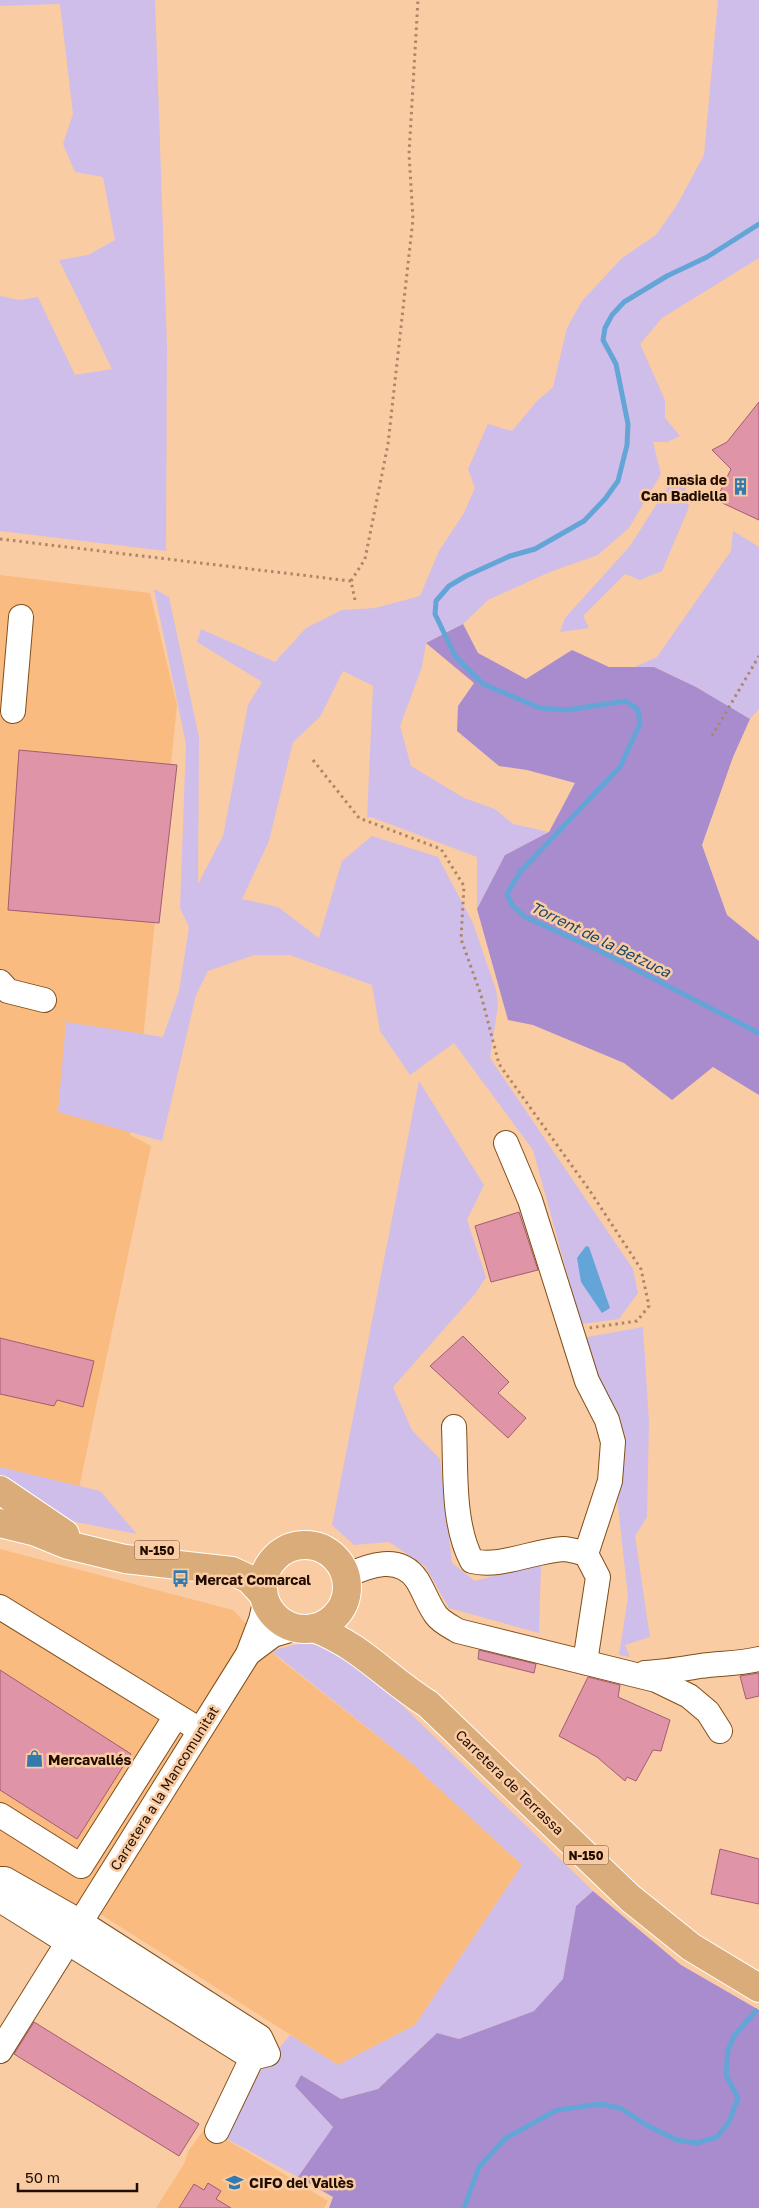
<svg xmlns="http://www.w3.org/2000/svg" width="759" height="2208" viewBox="0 0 759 2208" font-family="'Golos Text',sans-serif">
<rect width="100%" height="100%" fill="#facca3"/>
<!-- built -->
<g fill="#fabb81">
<polygon points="0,575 150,593 177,705 144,1029 130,1135 151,1146 79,1488 0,1467"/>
<polygon points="0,1549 233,1610 278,1658 408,1760 522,1865 415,2025 338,2065 97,1912 71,1960 0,1914"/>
<polygon points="206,2127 328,2201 324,2208 156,2208 184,2164 189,2150"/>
</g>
<!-- green -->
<g fill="#cfbee9">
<polygon points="0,0 155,0 167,346 166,551 0,531 0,296 19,300 38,297 75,375 112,369 59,260 88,255 115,240 103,177 75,172 63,144 73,114 60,4 0,6"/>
<polygon points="718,0 759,0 759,258 662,318 640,344 665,400 665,418 680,436 667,442 653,442 661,474 629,528 598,555 550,572 488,600 463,624 426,643 422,667 400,726 411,766 464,798 495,809 513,824 549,832 505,855 477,909 477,857 371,817 367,818 373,686 343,671 320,717 293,742 269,841 242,899 278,907 319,938 342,861 372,836 438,857 473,923 496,990 498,1005 490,1058 633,1269 638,1293 619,1319 581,1324 533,1150 454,1043 410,1075 380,1031 372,985 290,955 254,955 208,971 196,995 162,1141 58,1112 66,1022 163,1037 179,991 189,927 180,908 186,744 154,589 169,597 199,737 198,884 223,836 248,705 262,682 197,642 201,629 275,662 306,628 342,610 375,608 420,596 439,551 464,513 475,488 468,469 488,424 512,431 537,401 553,387 567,328 582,301 622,258 656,235 677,205 704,155"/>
<polygon points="690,473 685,493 689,507 662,571 640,580 625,574 583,616 589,628 560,632 565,618 630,546 672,480"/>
<polygon points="733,531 759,547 759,709 750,719 696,687 654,667 635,667 657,657 731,551"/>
<polygon points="419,1081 484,1185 467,1220 486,1277 475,1294 393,1387 412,1430 440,1459 452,1563 475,1581 541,1563 539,1633 449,1608 425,1566 389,1542 354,1545 332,1525"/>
<polygon points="643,1327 649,1422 647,1517 635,1536 650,1637 625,1645 630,1657 619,1655 628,1597 617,1497 626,1444 620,1418 600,1380 582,1338"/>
<polygon points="0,1467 100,1491 137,1534 71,1521 0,1478"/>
<polygon points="301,1643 326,1646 374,1678 593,1891 576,1906 563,1979 534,2011 459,2039 437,2033 378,2089 341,2099 301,2075 295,2086 333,2127 298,2177 225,2138 260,2072 290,2035 338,2065 415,2025 522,1865 408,1760 271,1651"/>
</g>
<!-- forest -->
<g fill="#a88cce">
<polygon points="463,624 478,653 526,679 572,650 609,667 654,667 696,687 750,719 733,757 702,845 727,915 759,941 759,1095 713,1067 672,1100 624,1063 533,1025 508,1020 477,909 505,855 549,832 575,783 527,770 499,766 457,731 458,706 474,683 426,643"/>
<polygon points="593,1891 681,1965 759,2010 759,2208 329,2208 333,2197 298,2177 333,2127 295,2086 301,2075 341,2099 378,2089 437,2033 459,2039 534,2011 563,1979 576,1906"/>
</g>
<!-- water -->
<polygon fill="#64a5d7" points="586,1246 589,1247 610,1308 602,1313 581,1282 577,1258"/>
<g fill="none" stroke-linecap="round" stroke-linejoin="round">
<!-- stream -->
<g stroke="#64a5d7" stroke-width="5">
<polyline points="759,224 707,257 667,276 624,302 612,315 605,328 603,340 616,364 628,424 627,445 618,481 605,499 584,521 535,549 510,556 466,576 449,586 436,601 435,614 455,656 483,684 540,708 567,710 626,701 638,710 640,724 620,767 520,872 507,894 512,905 525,917 596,949 759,1033"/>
<polyline points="464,2208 479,2167 506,2138 557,2110 601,2104 620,2108 648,2126 677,2140 697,2143 717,2137 729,2122 738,2098 726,2075 728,2050 734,2036 756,2011"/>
</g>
</g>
<!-- building -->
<g fill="#e094a7" stroke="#a35d70">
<polygon points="759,402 759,520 716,500 731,469 712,450 727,442"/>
<polygon points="19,750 177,765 159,923 8,910"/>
<polygon points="519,1212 538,1270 491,1282 475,1226"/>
<polygon points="463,1336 509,1382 498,1393 526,1418 508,1438 430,1366"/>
<polygon points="0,1338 94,1361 83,1407 57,1400 54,1406 0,1394"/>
<polygon points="479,1650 536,1664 534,1673 478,1659"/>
<polygon points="0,1670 131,1754 77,1839 0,1790"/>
<polygon points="759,1673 759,1696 746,1699 740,1676"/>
<polygon points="588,1677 620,1685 618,1697 670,1720 661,1751 653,1750 636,1781 627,1777 625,1781 597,1757 559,1736"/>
<polygon points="720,1849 759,1859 759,1904 711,1894"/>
<polygon points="34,2022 199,2124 179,2156 14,2054"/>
<polygon points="208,2183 221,2191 216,2199 231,2208 179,2208 194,2184 204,2190"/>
</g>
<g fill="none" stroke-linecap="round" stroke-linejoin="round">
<defs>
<g id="minor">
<polyline points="13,711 21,617"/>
<polyline points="0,982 8,991 44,1000"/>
<polyline points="506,1143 530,1200 587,1381 607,1420 613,1442 610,1481 586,1554"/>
<path d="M454,1427C456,1469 452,1524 472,1561C500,1568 533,1551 563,1549C570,1549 579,1552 586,1554L598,1577L585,1662"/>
<path d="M346,1576C369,1565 400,1554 417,1580C424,1591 428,1604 436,1615C441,1622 450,1626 458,1631L656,1680L689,1696L708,1712L720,1731"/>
<polyline points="0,1607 190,1724"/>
<polyline points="249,1653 273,1635 296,1628"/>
<path d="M645,1673C664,1672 681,1669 700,1666C720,1663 739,1664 759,1659"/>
<polyline points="0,1815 81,1866 176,1716"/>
<polyline points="0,1879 5,1879 79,1921 260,2037 268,2054 252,2058 0,1900"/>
<polyline points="0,2051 248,1654 261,1620 265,1603"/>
<polyline points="217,2131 252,2058"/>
</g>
<g id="major">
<polyline points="0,1490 65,1534"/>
<polyline points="0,1523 36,1532 68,1545 125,1559 232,1571 249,1579 263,1594"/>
<circle cx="305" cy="1587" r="42"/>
<path d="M314,1628C363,1647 385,1677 428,1704L630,1898L691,1947L759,1988"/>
</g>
</defs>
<!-- minor casing -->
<use href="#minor" stroke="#804e18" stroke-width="26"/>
<!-- major casing -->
<use href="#major" stroke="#fff" stroke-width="30"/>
<!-- path -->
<g stroke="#ab8768" stroke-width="3" stroke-dasharray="2.5 4" stroke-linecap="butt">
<polyline points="0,539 351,581"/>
<polyline points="355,600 351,581 365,559 388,444 413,219 409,154 418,0"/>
<polyline points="712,736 759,656"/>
<polyline points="313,760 359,818 441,849 464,886 461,939 481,995 499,1064 590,1191 641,1269 649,1306 637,1321 589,1328"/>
</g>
<!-- minor -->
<use href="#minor" stroke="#fff" stroke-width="24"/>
<!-- major -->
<use href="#major" stroke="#d9ac7a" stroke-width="28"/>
</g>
<!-- icons -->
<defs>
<symbol id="building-bare" viewBox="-9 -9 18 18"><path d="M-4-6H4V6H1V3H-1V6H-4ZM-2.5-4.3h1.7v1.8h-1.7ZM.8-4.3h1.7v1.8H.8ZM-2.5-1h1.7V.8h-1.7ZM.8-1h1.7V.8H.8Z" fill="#337baf" stroke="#facca3" stroke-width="2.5" paint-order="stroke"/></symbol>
<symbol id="bus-bare" viewBox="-9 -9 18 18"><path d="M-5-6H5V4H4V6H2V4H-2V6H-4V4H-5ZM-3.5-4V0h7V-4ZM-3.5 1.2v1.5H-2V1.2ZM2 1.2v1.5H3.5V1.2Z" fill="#337baf" stroke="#facca3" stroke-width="2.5" paint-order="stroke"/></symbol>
<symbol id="shop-bare" viewBox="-9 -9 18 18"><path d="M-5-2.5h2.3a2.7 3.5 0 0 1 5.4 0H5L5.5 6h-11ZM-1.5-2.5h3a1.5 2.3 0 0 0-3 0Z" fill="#337baf" stroke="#facca3" stroke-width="2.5" paint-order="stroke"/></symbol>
<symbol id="university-bare" viewBox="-9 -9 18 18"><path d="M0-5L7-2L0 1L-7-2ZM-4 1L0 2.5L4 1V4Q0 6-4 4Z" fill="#337baf" stroke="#facca3" stroke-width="2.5" paint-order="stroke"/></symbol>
</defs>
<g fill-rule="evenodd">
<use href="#building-bare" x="728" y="474" width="25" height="25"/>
<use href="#bus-bare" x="168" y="1566" width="25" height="25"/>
<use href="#shop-bare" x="22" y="1746" width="25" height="25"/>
<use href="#university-bare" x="222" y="2170" width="25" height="25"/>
</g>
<g text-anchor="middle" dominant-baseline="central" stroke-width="5" stroke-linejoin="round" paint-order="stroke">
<!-- shield labels -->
<g fill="#facca3" stroke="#624631" stroke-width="1">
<rect x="134.5" y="1540.5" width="45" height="19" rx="4"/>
<rect x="563.5" y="1845.5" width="45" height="19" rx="4"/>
</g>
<g font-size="12" font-weight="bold" fill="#210d00">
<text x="157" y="1550">N-150</text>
<text x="586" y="1855">N-150</text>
</g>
<!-- poi labels -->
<g font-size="14" font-weight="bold" fill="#210d00" stroke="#facca3" text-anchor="start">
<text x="727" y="479" text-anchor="end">masia de<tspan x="727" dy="16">Can Badiella</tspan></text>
<text x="195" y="1579">Mercat Comarcal</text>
<text x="48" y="1759">Mercavallés</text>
<text x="249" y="2182">CIFO del Vallès</text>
</g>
<!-- street labels -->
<g font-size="14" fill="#210d00" stroke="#facca3">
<text transform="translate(510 1782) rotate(44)">Carretera de Terrassa</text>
<text transform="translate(164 1788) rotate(-58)">Carretera a la Mancomunitat</text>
</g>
<!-- water labels -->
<g font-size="15" font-style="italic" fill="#17486a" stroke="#facca3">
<text transform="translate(601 939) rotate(26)">Torrent de la Betzuca</text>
</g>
</g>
<!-- scale -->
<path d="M18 2183v8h119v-8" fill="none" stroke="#210d00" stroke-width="2.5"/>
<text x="25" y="2183" font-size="15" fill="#210d00" stroke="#facca3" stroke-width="4" paint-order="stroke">50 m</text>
</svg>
